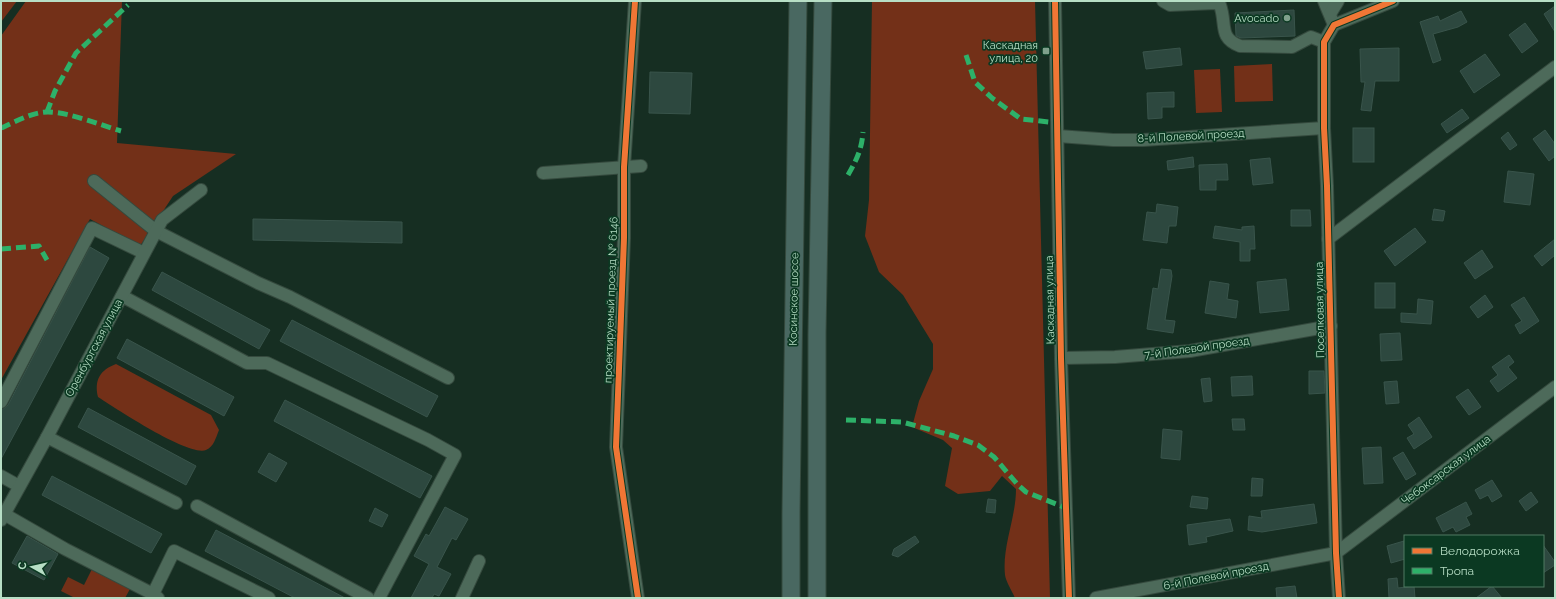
<svg xmlns="http://www.w3.org/2000/svg" width="1556" height="599" viewBox="0 0 1556 599" font-family="Raleway,sans-serif">
<rect width="100%" height="100%" fill="#162e22"/>
<!-- green -->
<g fill="#733018">
<polygon points="1,1 17,1 1,22"/>
<polygon points="26,1 122,1 117,143 236,154 173,196 140,246 90,219 1,380 1,36"/>
<path d="M872,1H1035L1050,598H1015C1012,591 1006,582 1005,575C1002,546 1016,518 1016,489L1002,476L990,491L958,494L945,486L952,448L943,440L912,427L919,401L933,369V344L903,295L879,272L865,236L869,200Z"/>
<polygon points="1272,64 1273,101 1235,102 1234,66"/>
<polygon points="1220,69 1222,112 1196,113 1194,70"/>
<path d="M116,364L211,415L219,430C216,437 214,447 206,450C189,457 115,408 98,397C94,380 100,370 116,364Z"/>
<polygon points="92,569 130,589 125,598 75,598 61,591 68,577 84,585"/>
</g>
<!-- building -->
<g fill="#2d483f" stroke="#39544b">
<polygon points="1555,6 1555,32 1544,14"/>
<polygon points="1294,10 1295,36 1241,38 1236,36 1235,13"/>
<polygon points="1461,11 1467,22 1458,27 1433,34 1441,60 1433,63 1420,22 1438,16 1440,21"/>
<polygon points="1525,23 1538,41 1522,53 1509,35"/>
<polygon points="1180,48 1182,65 1146,69 1143,52"/>
<polygon points="1399,48 1399,81 1375,81 1371,111 1361,110 1365,82 1361,82 1360,49"/>
<polygon points="1485,54 1500,75 1474,93 1460,71"/>
<polygon points="650,72 692,73 690,114 649,113"/>
<polygon points="1174,92 1174,107 1162,107 1162,118 1148,119 1147,93"/>
<polygon points="1462,109 1469,118 1447,133 1441,124"/>
<rect x="1353" y="128" width="21" height="34"/>
<polygon points="1545,130 1555,144 1555,156 1549,161 1533,139"/>
<polygon points="1508,132 1517,145 1510,150 1501,138"/>
<polygon points="1193,157 1194,167 1168,170 1167,161"/>
<polygon points="1270,158 1273,183 1253,185 1250,160"/>
<polygon points="1227,164 1228,180 1216,180 1216,190 1200,190 1199,165"/>
<polygon points="1508,171 1534,174 1530,205 1504,202"/>
<polygon points="1157,204 1178,207 1176,226 1169,226 1167,243 1143,240 1147,212 1156,213"/>
<polygon points="1434,209 1445,211 1443,221 1432,220"/>
<polygon points="1291,210 1310,210 1311,226 1291,226"/>
<polygon points="253,219 402,222 402,243 253,240"/>
<polygon points="1215,226 1242,230 1242,227 1254,226 1255,249 1250,249 1250,261 1240,261 1240,242 1213,238"/>
<polygon points="1415,228 1426,242 1395,266 1384,251"/>
<polygon points="1555,239 1555,255 1542,266 1534,256"/>
<polygon points="90,247 109,258 1,459 1,411 8,405"/>
<polygon points="1482,250 1493,267 1475,279 1464,263"/>
<polygon points="1161,269 1171,270 1172,276 1165,320 1175,321 1173,333 1147,329 1153,288 1158,289"/>
<polygon points="162,272 270,330 259,349 152,290"/>
<polygon points="1286,279 1289,310 1260,313 1257,282"/>
<polygon points="1210,281 1229,284 1227,299 1238,301 1236,318 1205,313"/>
<rect x="1375" y="283" width="20" height="25"/>
<polygon points="1485,295 1493,307 1478,318 1470,307"/>
<polygon points="1524,297 1539,321 1520,334 1515,325 1522,321 1511,305"/>
<polygon points="1418,299 1433,301 1431,324 1401,322 1401,313 1417,314"/>
<polygon points="292,320 438,396 427,417 280,341"/>
<polygon points="1400,333 1402,360 1381,361 1380,334"/>
<polygon points="127,339 234,397 224,416 117,358"/>
<polygon points="1509,355 1514,362 1508,367 1517,378 1498,392 1490,381 1498,375 1492,367"/>
<polygon points="1309,371 1324,371 1325,393 1309,394"/>
<polygon points="1252,376 1253,395 1232,396 1231,377"/>
<polygon points="1210,378 1212,401 1204,402 1201,379"/>
<polygon points="1397,381 1399,403 1386,404 1384,382"/>
<polygon points="1468,389 1481,407 1469,415 1456,397"/>
<polygon points="285,400 432,476 420,498 274,421"/>
<polygon points="88,408 196,466 186,485 78,427"/>
<polygon points="1419,417 1432,437 1414,449 1407,438 1414,434 1408,425"/>
<polygon points="1232,419 1244,419 1245,430 1233,430"/>
<polygon points="1163,429 1182,431 1180,460 1161,458"/>
<polygon points="1381,447 1383,483 1364,484 1362,448"/>
<polygon points="1403,452 1416,474 1406,480 1393,458"/>
<polygon points="269,453 287,463 276,482 258,472"/>
<polygon points="52,476 162,534 151,553 42,495"/>
<polygon points="1252,478 1263,479 1262,496 1251,496"/>
<polygon points="1492,480 1502,496 1492,502 1488,495 1480,499 1475,490"/>
<polygon points="1531,492 1538,502 1526,511 1519,501"/>
<polygon points="1192,496 1208,498 1207,509 1190,507"/>
<polygon points="988,499 996,500 995,513 986,512"/>
<polygon points="1466,502 1472,514 1466,517 1470,525 1456,532 1453,527 1443,532 1436,518"/>
<polygon points="1314,504 1317,523 1262,532 1248,530 1249,516 1262,518 1261,511"/>
<polygon points="445,507 468,519 456,540 452,538 437,567 451,574 439,596 434,594 432,598 411,598 429,564 414,556 426,534 429,536"/>
<polygon points="375,508 388,515 382,527 369,521"/>
<polygon points="1230,519 1233,531 1206,537 1207,542 1189,545 1187,525"/>
<polygon points="216,530 345,598 295,598 205,551"/>
<polygon points="27,536 58,554 44,580 12,563"/>
<polygon points="915,536 919,542 898,557 892,555 894,549"/>
<polygon points="1404,541 1405,559 1391,563 1387,546"/>
<polygon points="1543,545 1555,562 1555,565 1543,573"/>
<polygon points="1397,578 1398,588 1414,586 1415,598 1389,598 1388,579"/>
<polygon points="1295,586 1297,598 1277,598 1276,588"/>
<polygon points="1492,586 1502,598 1476,598"/>
</g>
<g fill="none" stroke-linecap="round" stroke-linejoin="round">
<defs>
<g id="minor">
<polyline points="635,1 624,167 624,238 616,447 638,598"/>
<polyline points="1055,1 1061,358 1069,598"/>
<path d="M1163,1L1170,5L1216,3L1220,5C1227,24 1218,38 1240,46L1292,47L1311,37L1324,42"/>
<polyline points="1324,1 1334,25"/>
<polyline points="1330,14 1338,1"/>
<polyline points="1334,25 1324,42 1324,128 1327,186 1336,553 1339,598"/>
<polyline points="1334,25 1393,1"/>
<polyline points="1058,136 1113,140 1143,140 1324,128"/>
<polyline points="543,173 641,166"/>
<polyline points="94,181 156,231 258,283 290,297 448,378"/>
<polyline points="1328,239 1555,67"/>
<polyline points="122,296 247,363 267,363 428,440 455,455 379,598"/>
<polyline points="1061,358 1115,357 1190,351 1331,326"/>
<polyline points="1,402 92,228 144,253"/>
<polyline points="47,437 176,503"/>
<polyline points="1,476 19,486"/>
<polyline points="197,506 368,598"/>
<polyline points="4,514 65,549 153,594"/>
<polyline points="1,520 47,437 162,220 201,190"/>
<polyline points="158,598 153,594 174,551 269,598"/>
<polyline points="462,598 479,561"/>
<polyline points="1096,598 1336,553 1555,387"/>
</g>
<g id="highway">
<polyline points="791,598 791,513 798,1"/>
<polyline points="817,598 817,334 823,1"/>
</g>
</defs>
<!-- minor casing -->
<use href="#minor" stroke="#354a3e" stroke-width="14"/>
<!-- highway casing -->
<use href="#highway" stroke="#354a3e" stroke-width="19"/>
<!-- minor -->
<use href="#minor" stroke="#4d6a5a" stroke-width="12"/>
<!-- highway -->
<use href="#highway" stroke="#496861" stroke-width="17"/>
<!-- quiet -->
<g stroke="#2db169" stroke-width="5" stroke-dasharray="10 5" stroke-linecap="butt">
<polyline points="966,55 975,82 992,98 1021,119 1049,122"/>
<polyline points="47,112 55,91 76,53 128,5"/>
<path d="M1,128C15,122 32,112 48,112C69,112 100,125 121,131"/>
<path d="M848,175C856,161 862,149 863,132"/>
<polyline points="1,249 39,246 47,260"/>
<polyline points="846,420 902,422 954,436 978,445 994,457 1018,485 1026,492 1066,508"/>
</g>
<defs>
<g id="cycleway">
<polyline points="635,1 624,167 624,238 616,447 638,598"/>
<polyline points="1055,1 1061,358 1069,598"/>
<polyline points="1339,598 1336,553 1327,186 1324,128 1324,42 1334,25 1393,1"/>
</g>
</defs>
<!-- cycleway casing -->
<use href="#cycleway" stroke="#0b3922" stroke-width="8"/>
<!-- cycleway -->
<use href="#cycleway" stroke="#f07635" stroke-width="6"/>
</g>
<!-- markers -->
<g fill="#7fa08c" stroke="#0b3922" stroke-width="1.5">
<circle cx="1287" cy="18" r="4"/>
<rect x="1042" y="47" width="8" height="8" rx="2"/>
</g>
<g text-anchor="middle" dominant-baseline="central" stroke-width="3.5" stroke-linejoin="round" paint-order="stroke">
<!-- poi labels -->
<g font-size="11" fill="#b7dec5" stroke="#0b3922" text-anchor="end">
<text x="1279" y="18">Avocado</text>
<text x="1038" y="45">Каскадная<tspan x="1038" dy="13">улица, 20</tspan></text>
</g>
<!-- street labels -->
<g font-size="11" fill="#b7dec5" stroke="#0b3922">
<text transform="translate(1191 136) rotate(-3)">8-й Полевой проезд</text>
<text transform="translate(794 299) rotate(-89)">Косинское шоссе</text>
<text transform="translate(611 300) rotate(-88)">проектируемый проезд № 6146</text>
<text transform="translate(1050 300) rotate(-91)">Каскадная улица</text>
<text transform="translate(1320 310) rotate(-91)">Поселковая улица</text>
<text transform="translate(94 348) rotate(-62)">Оренбургская улица</text>
<text transform="translate(1197 348) rotate(-8)">7-й Полевой проезд</text>
<text transform="translate(1446 470) rotate(-37)">Чебоксарская улица</text>
<text transform="translate(1216 576) rotate(-11)">6-й Полевой проезд</text>
</g>
</g>
<!-- border -->
<rect width="1556" height="599" fill="none" stroke="#b7dec5" stroke-width="4"/>
<!-- legend -->
<rect x="1404" y="535" width="140" height="52" fill="#0b3922" stroke="#507b63"/>
<rect x="1412" y="548" width="20" height="6" fill="#f07635" stroke="#507b63"/>
<text x="1440" y="555" font-size="12" fill="#b7dec5">Велодорожка</text>
<rect x="1412" y="568" width="20" height="6" fill="#2db169" stroke="#507b63"/>
<text x="1440" y="575" font-size="12" fill="#b7dec5">Тропа</text>
<!-- north arrow -->
<g transform="translate(32 567) rotate(278)" stroke="#0b3922" stroke-width="3" paint-order="stroke">
<path d="M0-3L7 15L0 10L-7 15Z" fill="#b7dec5"/>
<text y="-6" font-size="11" font-weight="bold" text-anchor="middle" fill="#b7dec5">С</text>
</g>
</svg>
